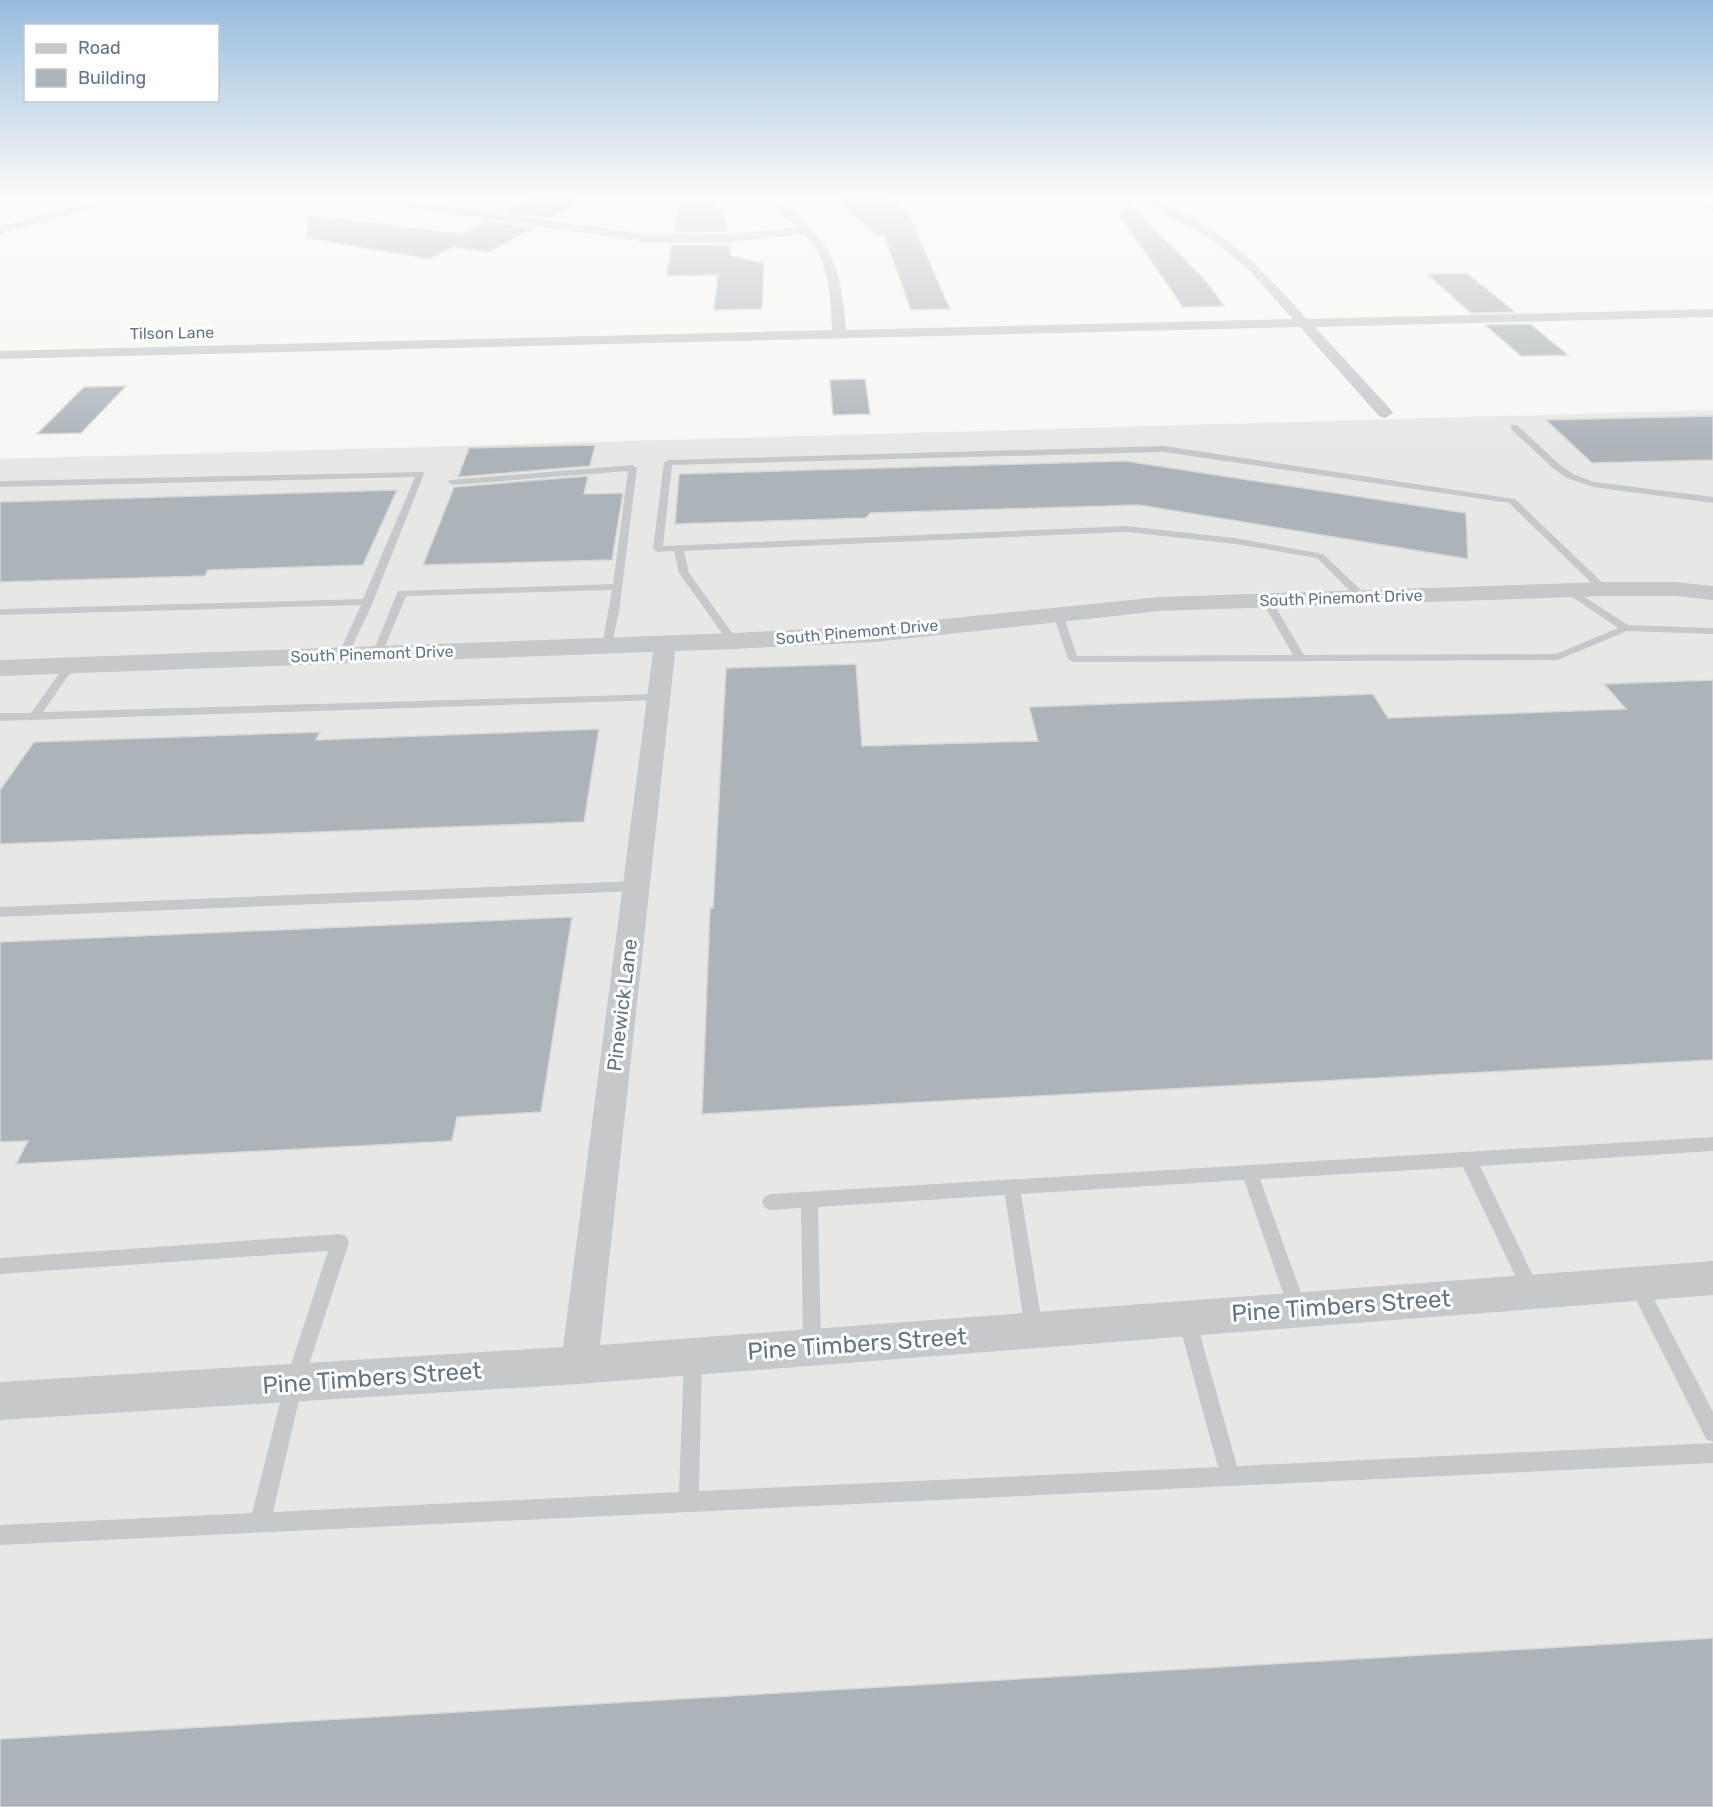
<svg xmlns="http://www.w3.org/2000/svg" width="1713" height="1807" viewBox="0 0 1713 1807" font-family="Rubik,sans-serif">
<rect width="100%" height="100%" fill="#f6f6f2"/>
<!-- built -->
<g fill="#e7e8e6">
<polygon points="1672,195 1713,195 1713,217"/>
<polygon points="1713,410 1713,1807 0,1807 0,459"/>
</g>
<!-- building -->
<g fill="#acb4ba" stroke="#d7d8d5" stroke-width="1.5">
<polygon points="536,195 591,195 550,218 504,212"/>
<polygon points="832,195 887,195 907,211 950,309 911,310 884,235 878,236"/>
<polygon points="715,202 716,207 723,207 727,232 674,232 679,203"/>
<polygon points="1130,204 1205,280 1224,306 1183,307 1118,213"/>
<polygon points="309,215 462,234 487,221 533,228 489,252 453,247 429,259 306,238"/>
<polygon points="672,245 729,245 731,256 764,263 762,309 714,310 718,275 666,276"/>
<polygon points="1467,273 1515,312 1471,313 1427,274"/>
<polygon points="1530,324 1568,355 1521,356 1485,325"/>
<polygon points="865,379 870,414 833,415 830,380"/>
<polygon points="126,386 81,433 37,434 84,387"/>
<polygon points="1713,416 1713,460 1592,463 1546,420"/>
<polygon points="595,445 590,466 458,477 469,448"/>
<polygon points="1125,461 1466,513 1468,559 1139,505 870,513 866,518 675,524 679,474"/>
<polygon points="588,476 584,494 623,493 612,560 423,565 454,487"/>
<polygon points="397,490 363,565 208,570 205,576 0,582 0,502"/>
<polygon points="856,664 862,746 1038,741 1029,707 1373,694 1388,718 1626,709 1604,684 1713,680 1713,1060 702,1114 710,908 713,908 726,668"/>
<polygon points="599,729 584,822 0,844 0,790 34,742 320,732 316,740"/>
<polygon points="572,917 541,1112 457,1117 452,1141 16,1164 28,1141 0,1142 0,942"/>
<polygon points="1713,1638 1713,1807 0,1807 0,1739"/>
</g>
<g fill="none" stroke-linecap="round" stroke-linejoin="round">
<!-- service -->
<g fill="#c5c9cc" fill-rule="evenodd">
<polygon points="1511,425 1517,425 1560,465 1573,474 1594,482 1713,497 1713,503 1593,487 1567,478 1554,469 1511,429"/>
<polygon points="1164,446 1515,499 1609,589 1604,592 1600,591 1509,503 1164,452 672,465 663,546 1127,526 1235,538 1323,554 1366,595 1366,599 1358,599 1317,558 1235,544 1127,532 684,551 689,573 738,641 733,644 729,643 679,573 674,551 658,552 653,549 664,463 668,460"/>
<polygon points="633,465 637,468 619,612 611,648 607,649 602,646 612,590 406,596 382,654 381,656 373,656 372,654 398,591 613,584 628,471 452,485 448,482 449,480"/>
<polygon points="423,472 424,474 370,609 347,657 339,657 338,655 361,605 0,615 0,609 363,599 415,477 0,487 0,481"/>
<polygon points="1569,587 1628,625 1713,628 1713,634 1627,631 1558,660 1073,662 1068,659 1053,614 1058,611 1063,614 1077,656 1293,655 1262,601 1267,598 1272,601 1304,655 1556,654 1618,628 1565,592 1565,588"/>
<polygon points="70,663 75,666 43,712 659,694 665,697 659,700 0,721 0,713 31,713 66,664"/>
<polygon points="636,881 643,886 636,891 0,917 0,907"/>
<polygon points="1713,1137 1713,1151 1480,1166 1540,1290 1537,1296 1531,1299 1525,1296 1463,1167 1260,1179 1307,1310 1304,1316 1298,1319 1292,1316 1289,1310 1244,1180 1021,1194 1043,1330 1040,1336 1034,1339 1028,1336 1025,1330 1005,1195 818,1207 821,1345 819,1352 812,1354 805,1352 803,1345 801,1208 770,1210 764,1207 762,1202 764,1197 770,1194"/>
<polygon points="340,1234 346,1236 349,1242 303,1383 273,1512 679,1492 684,1359 686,1352 693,1350 700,1352 702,1359 699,1491 1218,1467 1178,1320 1181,1314 1187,1311 1193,1314 1196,1320 1237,1466 1713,1443 1713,1463 0,1545 0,1525 252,1513 285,1383 328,1251 0,1274 0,1258"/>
<polygon points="1638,1277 1644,1280 1713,1412 1713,1442 1706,1439 1632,1292 1629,1286 1632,1280"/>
</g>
<!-- minor -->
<g fill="#c5c9cc" fill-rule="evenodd">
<polygon points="123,195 142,195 0,234 0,226"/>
<path d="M340,195H369L645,234L723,235L797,227L758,195C773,195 781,203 793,213C838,248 841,277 846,330L1293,319L1249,270L1211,239L1132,195C1149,195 1160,202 1175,209C1231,235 1267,275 1307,319L1713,309V317L1315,327L1391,410L1393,413L1385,418L1379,416L1300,327L0,359V351L832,330C830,295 830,261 804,234L723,243L645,242L345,198Z"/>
<polygon points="665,638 672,640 676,644 600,1345 1713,1261 1713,1295 579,1384 0,1420 0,1382 563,1347 654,644 658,640"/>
</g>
<!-- tertiary -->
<polygon fill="#c5c9cc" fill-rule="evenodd" points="1604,582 1676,582 1713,586 1713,600 1676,596 1604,596 1160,611 875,642 733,649 0,676 0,660 733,633 875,626 1160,597"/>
<!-- rail -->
<polyline stroke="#a5abb1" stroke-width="2" stroke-dasharray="4.5 2" stroke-linecap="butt" points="1686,195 1713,209"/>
</g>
<!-- sky -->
<linearGradient id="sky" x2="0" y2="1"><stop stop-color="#97bcde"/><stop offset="0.44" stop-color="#fbfbf9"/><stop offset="1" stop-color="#fbfbf9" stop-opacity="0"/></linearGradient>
<rect width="1713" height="448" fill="url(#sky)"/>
<g text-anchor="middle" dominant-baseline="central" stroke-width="6" stroke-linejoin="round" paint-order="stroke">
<!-- far-street labels -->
<g font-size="16" fill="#637585" stroke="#fff">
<text transform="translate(172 333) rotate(-1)">Tilson Lane</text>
<text transform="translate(1341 598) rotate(-2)">South Pinemont Drive</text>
<text transform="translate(857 632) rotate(-5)">South Pinemont Drive</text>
<text transform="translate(372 654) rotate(-2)">South Pinemont Drive</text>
</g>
<!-- street labels -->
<g font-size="20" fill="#637585" stroke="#fff">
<text transform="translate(622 1005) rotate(-83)">Pinewick Lane</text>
</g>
<!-- near-street labels -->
<g font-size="24" fill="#637585" stroke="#fff">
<text transform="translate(1341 1306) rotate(-4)">Pine Timbers Street</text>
<text transform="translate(857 1344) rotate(-4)">Pine Timbers Street</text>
<text transform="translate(372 1378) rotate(-4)">Pine Timbers Street</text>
</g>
</g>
<!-- legend -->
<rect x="24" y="24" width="195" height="78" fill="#ffffff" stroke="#c1c8ce" stroke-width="1.5"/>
<rect x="36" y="44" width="30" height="9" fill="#c5c9cc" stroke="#c1c8ce" stroke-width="1.5"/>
<text x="78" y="54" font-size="18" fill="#637585">Road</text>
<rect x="36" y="69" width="30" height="18" fill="#acb4ba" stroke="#c1c8ce" stroke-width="1.5"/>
<text x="78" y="84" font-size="18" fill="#637585">Building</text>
</svg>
